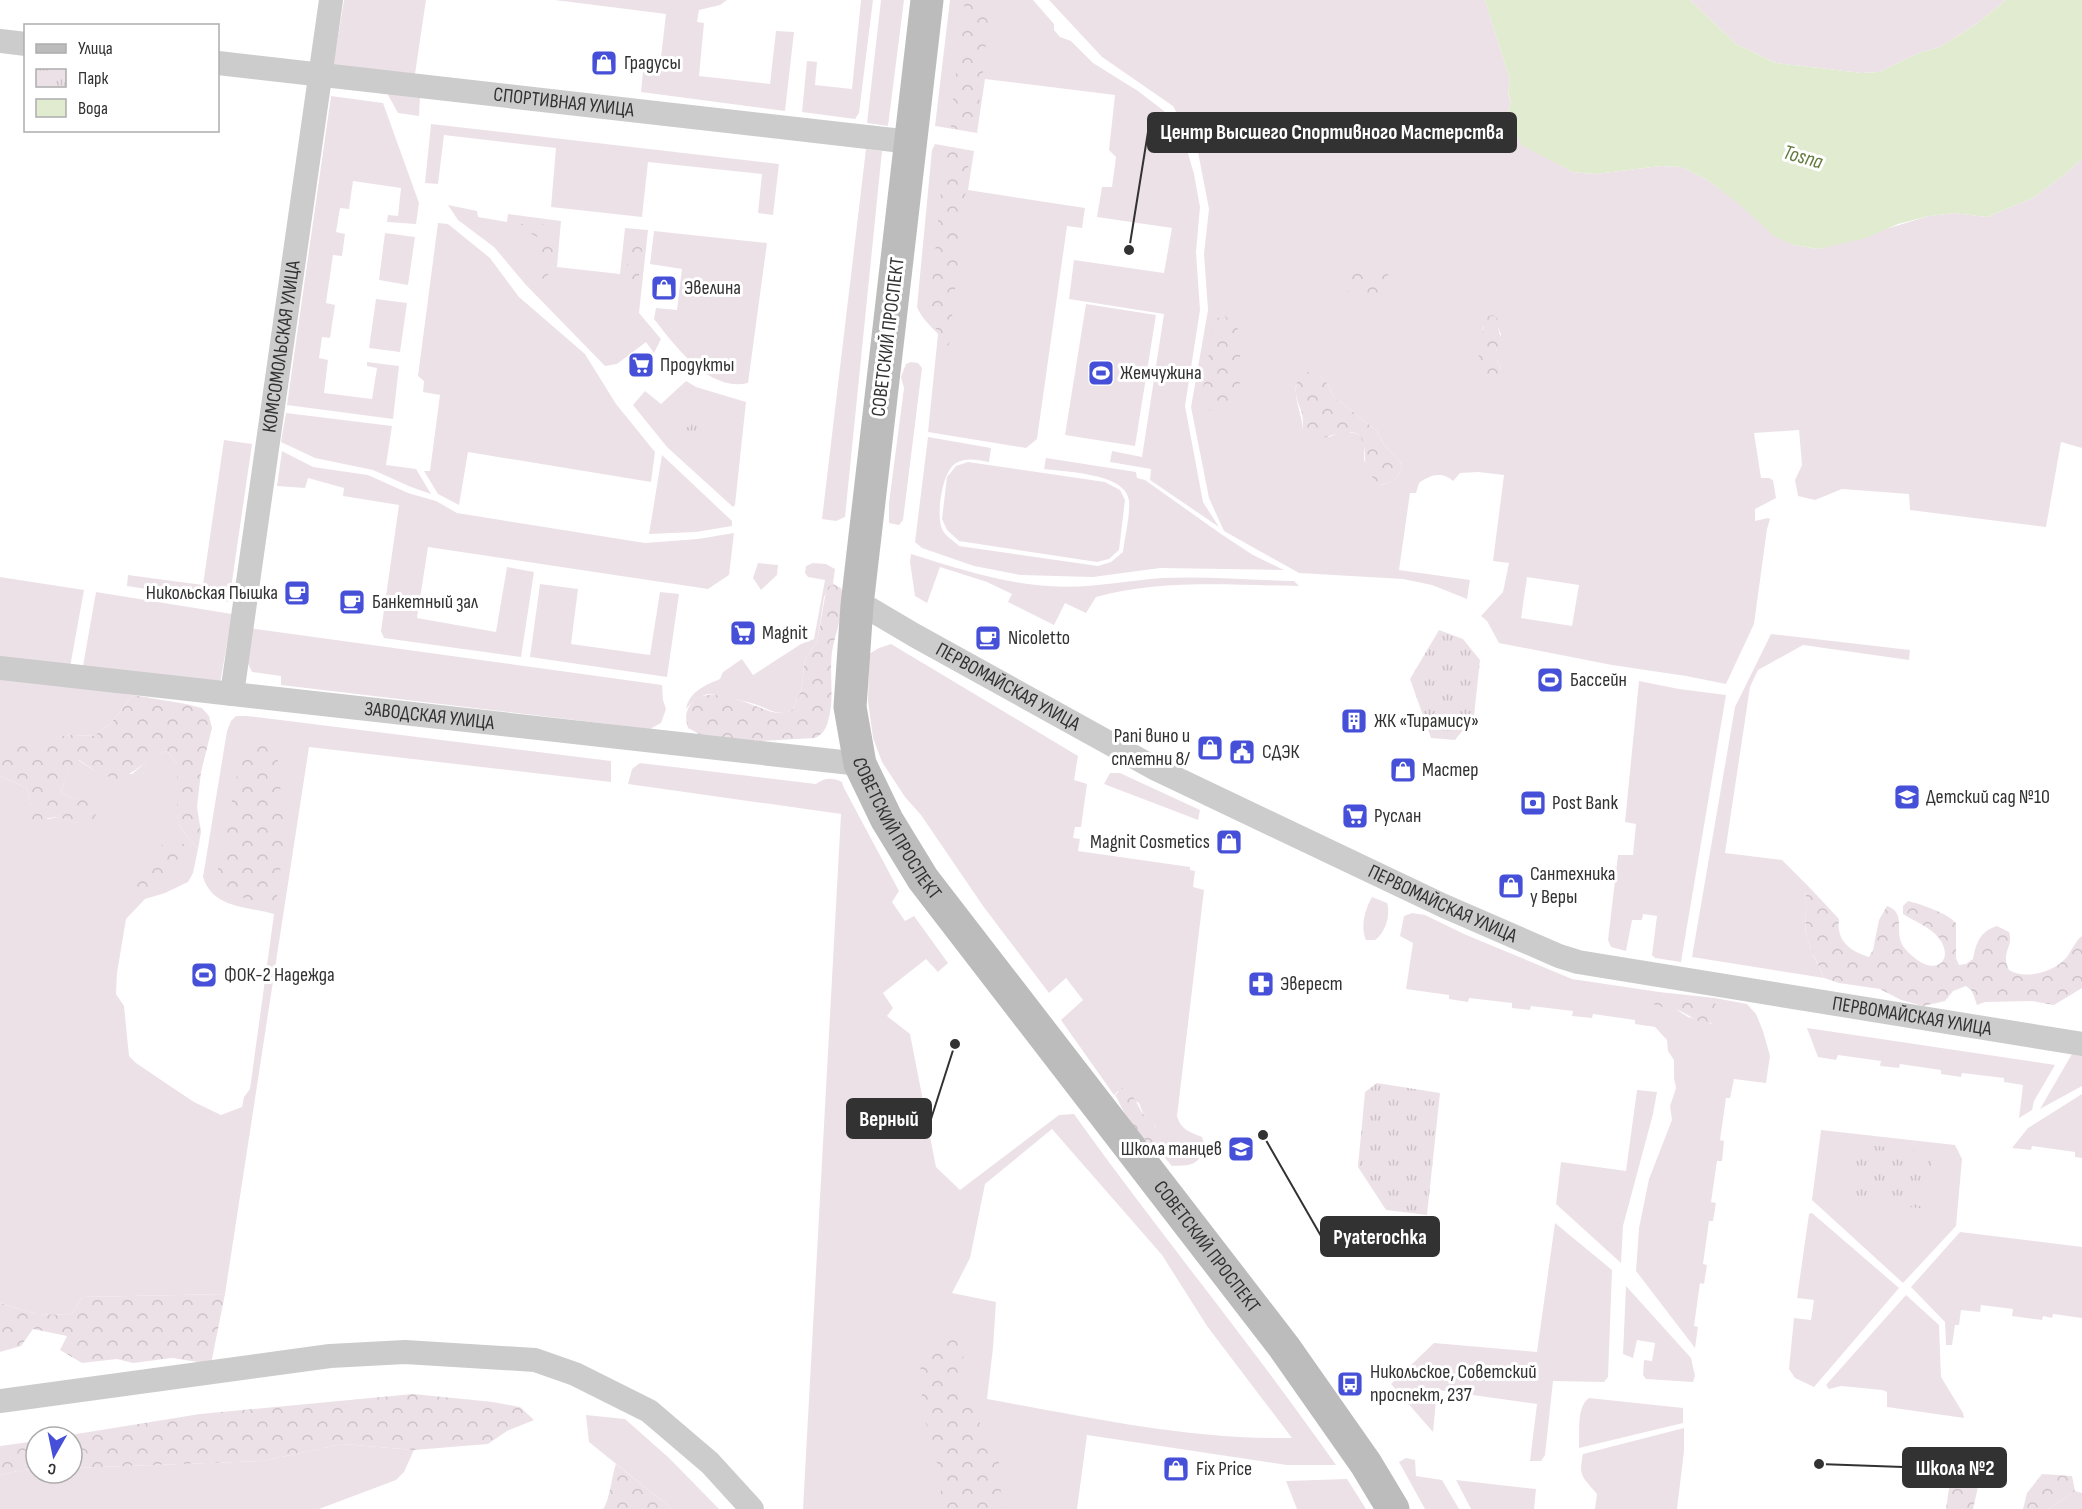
<svg xmlns="http://www.w3.org/2000/svg" width="2082" height="1509" viewBox="0 0 2082 1509" font-family="'Sofia Sans Condensed',sans-serif">
<defs>
<pattern id="forest-crowns" width="20" height="18" patternUnits="userSpaceOnUse" patternTransform="scale(1.5)"><rect width="20" height="18" fill="#ede1e8"/><path d="M2 6a3 3 0 1 1 6 0M12 15a3 3 0 1 1 6 0" fill="none" stroke="#ccc2c7"/></pattern>
<pattern id="park-tufts" width="24" height="20" patternUnits="userSpaceOnUse" patternTransform="scale(1.5)"><rect width="24" height="20" fill="#ede1e8"/><path d="M3 7l-1-3M5 7V3M7 7l1-3M15 17l-1-3M17 17v-4M19 17l1-3" fill="none" stroke="#ccc2c7"/></pattern>
</defs>
<rect width="100%" height="100%" fill="#fff"/>
<!-- grass -->
<g fill="#ede1e8" fill-rule="evenodd">
<polygon points="344,0 426,0 415,74 333,67"/>
<polygon points="555,0 727,0 720,5 699,10 697,22 704,23 699,76 770,84 776,31 794,32 785,111 641,92 643,72 659,74 666,14"/>
<polygon points="861,0 873,0 859,113 855,119 802,112 807,61 817,62 815,85 852,89"/>
<polygon points="881,0 904,0 888,126 867,123"/>
<polygon points="950,0 1033,0 1054,24 1054,30 1060,37 1071,41 1093,63 1138,91 1164,111 1187,150 1194,174 1200,207 1196,252 1200,310 1185,406 1203,502 1219,527 1150,480 1151,469 1110,462 1112,451 1142,457 1164,314 1069,299 1074,260 1164,273 1172,228 1097,217 1102,187 1112,187 1116,157 1109,150 1115,95 985,79 977,133 935,126"/>
<path d="M1049,0H1485L1510,80L1508,94L1511,102L1508,112L1522,145L1573,172L1595,174L1661,166L1682,167L1709,181L1794,245L1819,249L1929,216L1954,213L1987,217L2033,198L2064,175L2082,159V448L2061,442L2046,527L1910,510L1909,494L1842,489L1815,500L1798,496L1795,480L1802,465L1799,430L1754,433L1761,478H1769L1773,480L1776,498L1755,509V521L1768,518L1770,519L1767,529L1754,624L1726,684L1686,676L1612,665L1499,643L1487,621L1481,616L1503,592L1509,563L1493,561L1504,475L1478,472L1460,473L1453,481C1442,471 1430,475 1419,483L1416,493H1410L1399,570L1470,580L1467,599L1432,585L1403,579L1299,573L1224,531L1209,498L1191,407L1208,310L1204,254L1209,209L1198,152L1173,106L1102,57ZM1483,326L1498,328L1501,334L1495,355L1501,369L1483,379L1479,361ZM1320,376L1327,383L1334,397L1377,431L1384,445L1402,464C1400,477 1394,482 1381,485L1364,460V443L1359,434L1343,431L1329,437L1303,430C1302,414 1294,399 1296,385ZM1527,577L1579,585L1572,626L1521,618Z"/>
<polygon points="1690,0 2006,0 1975,25 1940,47 1919,53 1879,72 1862,73 1776,63 1736,44"/>
<polygon points="387,93 420,97 419,116 398,113"/>
<polygon points="331,96 383,103 419,203 416,224 387,222 388,215 398,216 401,188 353,181 349,209 340,208 336,232 345,234 342,256 333,255 326,303 335,305 330,338 322,337 319,358 328,360 324,393 372,399 377,368 367,366 367,362 399,366 393,419 287,405"/>
<polygon points="431,124 779,164 773,215 758,213 762,174 648,162 642,217 551,207 556,148 444,135 438,184 425,183"/>
<path d="M935,144L974,151L968,190L1085,208L1082,228L1067,226L1037,439L1026,448L928,432L938,334C930,325 922,319 917,307L932,150Z"/>
<polygon points="866,149 882,151 845,517 836,521 822,519"/>
<polygon points="448,205 477,211 478,217 507,222 508,214 561,221 557,267 620,274 625,228 648,230 639,313 661,339 654,353 646,342 617,364 605,366 526,285 494,247 458,220"/>
<polygon points="438,223 448,224 490,258 519,297 585,354 616,404 655,452 651,482 468,452 459,505 438,494 424,471 430,471 440,395 423,392 424,381 418,376"/>
<path d="M654,231L767,243L748,383C710,393 674,345 654,319L656,308L677,310L682,269L650,264Z"/>
<polygon points="385,233 415,237 408,285 379,280"/>
<polygon points="376,299 407,303 400,352 369,348"/>
<polygon points="1086,304 1156,315 1135,446 1065,435"/>
<polygon points="911,362 918,363 922,368 903,520 899,525 889,523 889,503 904,388 901,377 906,364"/>
<polygon points="686,381 696,387 746,402 735,505 733,507 667,447 633,405 645,391 661,404"/>
<polygon points="286,413 392,426 386,465 416,469 431,494 411,487 373,470 315,458 281,442"/>
<path d="M928,437L991,448L989,462C978,460 967,457 956,463C942,471 936,515 942,529C945,536 954,541 959,546L1098,566L1111,562L1123,552C1125,536 1130,517 1129,501C1127,473 1065,472 1044,469L1046,458L1136,472L1137,478L1145,480L1221,534L1253,555L1284,570L1160,568L1093,577L1020,575L974,566L922,548L915,542Z"/>
<polygon points="224,440 252,444 229,602 127,586 128,575 203,585"/>
<polygon points="282,451 313,467 368,475 408,493 436,501 457,513 645,543 698,539 734,533 729,575 708,589 428,547 417,618 496,632 507,567 534,572 521,657 384,638 381,631 399,505 343,496 344,488 308,478 305,488 277,486"/>
<polygon points="662,455 732,521 732,526 696,532 649,534"/>
<polygon points="968,462 1105,482 1120,490 1125,500 1119,550 1109,559 1097,562 959,541 947,530 942,519 947,477 956,466"/>
<path d="M911,554C956,568 1001,583 1049,586C1087,589 1124,581 1162,578C1206,576 1251,580 1294,581L1299,586C1232,585 1160,579 1096,597L1086,613L1065,603L1054,625L1008,602L1012,594L987,582L940,567L927,603L915,596L910,562Z"/>
<polygon points="758,563 778,565 777,575 761,590 753,578"/>
<path d="M813,563L826,564L835,569L833,583L835,585L829,586L824,597L817,642L805,659L801,691L792,710C777,718 766,707 751,703C739,700 720,695 708,694C699,696 692,702 686,709C689,692 705,685 720,679L723,672L742,659L753,675L801,644L814,639L825,580L808,577L805,573L806,566Z"/>
<polygon points="0,577 84,590 70,667 0,657"/>
<polygon points="540,584 578,589 571,644 650,655 660,592 679,594 667,677 530,657"/>
<polygon points="96,592 232,614 220,684 83,666"/>
<polygon points="248,628 662,685 663,700 666,709 661,723 650,729 281,685 281,676 252,672 245,657"/>
<path d="M1771,634L1910,650L1909,660L1803,645L1758,670L1750,687L1725,853L1782,860L1811,889L1805,892C1808,906 1804,921 1806,934C1809,949 1818,964 1824,978L1692,957L1735,707Z"/>
<path d="M891,644L1078,756L1074,780L1087,784L1081,827H1075L1073,838L1080,839L1078,851L1190,867V870L1195,871L1193,887L1204,890L1177,1116C1181,1130 1190,1132 1202,1137L1205,1146C1198,1167 1191,1165 1172,1166L1158,1150L1157,1134L1155,1126L1144,1116L1139,1103L1118,1091L1114,1095L1061,1020L1083,1000L1066,978L1049,993L983,906L921,815L905,797L882,762L873,738L868,701L869,654L879,648Z"/>
<polygon points="0,675 133,695 111,723 94,736 71,735 53,738 0,763"/>
<polygon points="1639,681 1679,689 1726,695 1681,962 1655,958 1652,955 1657,916 1643,914 1642,920 1632,920 1626,951 1611,947 1608,940 1618,855 1633,855 1636,824 1625,822"/>
<path d="M236,716H247L611,761V782L309,747L225,1294L82,1297L71,1315L37,1314L0,1303V776L27,788L31,806L48,819L58,817L77,823L90,802L71,798L61,793C64,782 68,767 78,760L95,771L132,774L153,756L167,751L177,763V816L180,827L198,849L193,873L188,882L165,893L145,899L126,919L117,973L116,994L124,1006L129,1056L136,1063L167,1084L194,1102L221,1115L242,1107L244,1097L250,1089L274,914C247,906 213,909 203,877L227,731L231,721Z"/>
<path d="M640,763L816,784C826,777 832,778 842,782L844,788L899,891L892,902L905,921L914,916L948,963L938,972L926,959L883,993L893,1008L887,1016L910,1034L936,1167L960,1190L1059,1115L1074,1114C1159,1233 1252,1345 1336,1465H1287L1087,1435L1077,1509H803L841,814L628,784L632,769ZM1052,1129L1162,1255L1207,1326L1292,1438C1189,1440 1087,1417 987,1399L993,1348L996,1302L952,1293L970,1258L985,1184Z"/>
<polygon points="1110,773 1120,773 1200,810 1198,820 1104,784"/>
<path d="M1372,897L1387,903C1391,915 1385,933 1375,940H1366C1360,927 1365,909 1372,897Z"/>
<path d="M1412,913L1425,915L1464,934L1572,979L1659,992L1715,998L1747,1004L1756,1014L1763,1031L1770,1056L1766,1083L1734,1079L1730,1098H1726L1720,1140L1724,1141L1722,1161H1717L1711,1202L1716,1203L1713,1221H1709L1703,1264L1707,1265L1704,1284L1700,1283L1694,1326L1698,1327L1695,1348L1636,1271L1639,1228L1649,1179L1672,1120L1670,1106L1676,1088L1674,1078V1060L1668,1051L1667,1040L1655,1027L1635,1024V1020L1593,1014L1592,1018L1572,1016L1573,1011L1531,1006L1530,1010L1512,1008V1003L1469,998L1468,1002L1449,999V995L1406,989L1413,943L1400,936L1404,916ZM1675,998L1691,999L1712,1024L1688,1017L1677,1010Z"/>
<polygon points="1807,1028 2055,1065 2034,1101 2032,1110 2019,1118 2023,1085 2004,1082 2004,1078 1962,1073 1961,1077 1941,1074 1941,1070 1900,1064 1899,1068 1880,1066 1881,1061 1838,1055 1836,1060 1818,1057"/>
<polygon points="2072,1054 2082,1055 2082,1086 2040,1109"/>
<polygon points="1637,1090 1657,1092 1653,1114 1623,1226 1621,1263 1556,1204 1561,1162 1626,1171"/>
<polygon points="2082,1094 2082,1158 2075,1157 2075,1152 2032,1146 2031,1150 2012,1148 2028,1128"/>
<polygon points="1821,1130 1955,1145 1962,1159 1956,1226 1903,1283 1812,1200"/>
<polygon points="1812,1213 1899,1288 1814,1387 1795,1378 1789,1369 1794,1318 1811,1320 1814,1300 1797,1298 1809,1214"/>
<polygon points="1555,1223 1612,1270 1608,1377 1604,1382 1553,1381 1545,1455 1541,1461 1530,1461 1537,1404 1437,1390 1433,1432 1391,1384 1434,1343 1537,1352"/>
<polygon points="1960,1232 2082,1247 2082,1318 2053,1314 2052,1318 2043,1316 2042,1320 2012,1316 2013,1309 1981,1305 1980,1312 1961,1310 1959,1325 1955,1325 1952,1345 1946,1345 1945,1322 1911,1287"/>
<polygon points="1626,1286 1691,1358 1695,1376 1693,1382 1646,1379 1643,1375 1644,1360 1652,1361 1655,1343 1637,1340 1633,1358 1623,1354"/>
<polygon points="1906,1295 1939,1325 1941,1377 1963,1413 1964,1418 1887,1407 1887,1392 1882,1390 1841,1386 1829,1389 1826,1385"/>
<path d="M1589,1398L1683,1408V1423L1579,1448C1580,1433 1576,1407 1589,1398Z"/>
<polygon points="586,1415 625,1419 669,1458 719,1509 672,1509 589,1442"/>
<path d="M1684,1428V1451L1677,1509H1595L1597,1494C1583,1477 1578,1477 1583,1454Z"/>
<polygon points="343,1444 414,1450 404,1472 396,1480 319,1509 0,1509 0,1475 22,1470 36,1469 36,1473 72,1473 72,1468 262,1461"/>
<polygon points="1406,1458 1415,1460 1416,1476 1442,1480 1459,1509 1425,1509 1399,1462"/>
<polygon points="1347,1479 1366,1509 1297,1509 1286,1481"/>
<polygon points="1456,1480 1536,1489 1534,1509 1471,1509"/>
<polygon points="2075,1491 2082,1493 2082,1509 2048,1509"/>
</g>
<!-- forest -->
<g fill="url(#forest-crowns)">
<polygon points="965,0 991,0 977,123 964,129 952,129 950,124"/>
<polygon points="949,151 968,153 969,160 949,345 946,346 939,342 939,334 929,315 944,160"/>
<path d="M534,222C547,225 552,227 556,240C551,253 553,271 545,279L537,277L536,274L541,249L539,238L528,232L509,230L507,228L510,226Z"/>
<polygon points="634,231 644,235 638,283 627,284 624,278 628,260 629,235"/>
<path d="M1362,265L1382,267L1389,276L1386,295L1380,303C1366,305 1356,301 1347,291L1354,271Z"/>
<path d="M1493,315L1499,320L1498,328L1502,342C1488,355 1502,362 1502,376C1503,381 1500,386 1498,391L1490,392C1471,375 1480,339 1486,317Z"/>
<path d="M1225,316C1253,339 1238,344 1239,373C1239,384 1242,392 1239,403C1224,412 1216,417 1202,404V394L1215,319Z"/>
<path d="M1305,371L1320,376L1327,383L1334,397L1377,431L1384,445L1402,464C1400,477 1394,482 1381,485C1355,464 1372,456 1359,434C1335,425 1325,449 1303,430C1303,423 1303,416 1301,410C1295,396 1292,383 1305,371Z"/>
<path d="M835,585L841,588C847,608 835,632 832,652C829,674 835,699 828,721C826,729 823,734 815,738L761,741L701,735L688,728C685,718 685,710 693,702C709,684 750,705 769,711C777,714 785,713 792,710L801,691L805,659L817,642L826,591L829,586Z"/>
<path d="M133,695L186,704L202,708L209,716L212,728L201,772L197,807L201,832L198,849L180,827L177,816V763L167,751C146,758 138,772 117,780L95,771L79,760C68,767 64,782 61,793L71,798L90,801L97,813L92,821L77,823L58,817L31,820V806L27,788L0,776V763L25,741L71,735L94,736L111,723Z"/>
<path d="M260,733C266,736 280,762 281,769C284,789 274,788 288,809L276,904C256,903 224,897 217,874L243,746Z"/>
<path d="M177,837L187,848L189,854C180,874 151,890 131,896L125,891L129,877L141,869L164,843Z"/>
<path d="M1811,889L1839,919C1836,941 1850,951 1869,957L1873,950L1879,920L1887,906C1905,912 1896,928 1901,942C1903,948 1911,955 1916,959C1938,976 1955,958 1938,937C1930,927 1914,921 1903,914V906L1908,901C1921,904 1947,913 1956,923V958L1959,965L1966,964L1973,959C1976,943 1980,931 1997,926L2009,932C2014,947 2000,953 2009,970C2025,980 2054,972 2066,958C2072,951 2075,941 2082,936V988L2054,1005L2032,1001L1985,1002L1977,1005L1972,991L1966,986L1953,991L1945,1001L1923,1006L1901,1000L1880,989L1839,983L1824,978C1819,965 1808,947 1806,934C1804,920 1808,906 1805,891Z"/>
<path d="M1660,996L1711,1001L1715,1003L1723,1016L1721,1020C1703,1028 1696,1019 1680,1011C1671,1007 1660,1008 1651,1003L1650,998Z"/>
<path d="M1122,1088C1135,1095 1136,1103 1143,1114C1146,1119 1151,1121 1154,1125C1159,1132 1158,1142 1158,1150C1144,1141 1132,1127 1124,1112C1120,1106 1119,1100 1115,1095Z"/>
<polygon points="225,1294 211,1364 172,1358 133,1363 117,1359 82,1363 60,1350 67,1336 33,1329 21,1346 0,1352 0,1303 37,1314 71,1315 82,1297"/>
<polygon points="946,1335 957,1335 966,1340 959,1384 980,1423 998,1451 1001,1493 1008,1509 938,1509 941,1490 934,1443 925,1421 919,1373 923,1362"/>
<polygon points="413,1394 493,1402 520,1407 534,1420 507,1431 488,1444 414,1450 343,1444 262,1461 72,1468 72,1437 58,1437 200,1414"/>
<polygon points="36,1441 36,1469 22,1470 0,1475 0,1446"/>
<path d="M616,1464L672,1509H603C609,1503 612,1475 616,1464Z"/>
<polygon points="1951,1474 1972,1475 1978,1487 1973,1509 1946,1509"/>
<polygon points="2042,1474 2072,1476 2075,1491 2048,1509 2023,1509 2027,1493"/>
</g>
<!-- park -->
<g fill="url(#park-tufts)">
<polygon points="692,417 715,419 714,432 690,450 680,449 682,427 691,427"/>
<polygon points="1439,630 1463,639 1480,660 1474,716 1455,740 1431,738 1410,679"/>
<polygon points="1377,1083 1440,1093 1427,1215 1386,1210 1358,1167 1365,1092"/>
<polygon points="1854,1143 1933,1153 1926,1209 1847,1199"/>
</g>
<!-- water -->
<polygon fill="#e0ebd0" points="1485,0 1690,0 1736,44 1776,63 1862,73 1879,72 1919,53 1940,47 1975,25 2006,0 2082,0 2082,159 2064,175 2033,198 1987,217 1954,213 1929,216 1898,224 1866,238 1819,249 1794,245 1775,237 1739,204 1709,181 1682,167 1661,166 1595,174 1573,172 1521,145 1508,112 1511,102 1508,93 1510,80"/>
<g fill="none" stroke-linecap="round" stroke-linejoin="round">
<!-- minor -->
<g stroke="#ccc" stroke-width="24">
<polyline points="0,41 26,44"/>
<path id="s1" d="M218,63L911,142"/>
<path id="s2" d="M857,605L870,609L914,635L1156,769L1444,906L1559,956L1578,962L2082,1044"/>
<path id="s3" d="M0,668L860,764"/>
<path id="s4" d="M232,694L331,0"/>
<polyline points="0,1401 330,1356 405,1352 535,1360 575,1374 649,1411 710,1463 752,1509"/>
</g>
<!-- secondary -->
<path stroke="#bcbcbc" stroke-width="33" id="s5" d="M927,0L857,605L850,707L860,764L887,820L923,879L1284,1347L1366,1464L1393,1509"/>
</g>
<!-- icons -->
<defs>
<symbol id="shop-square" viewBox="-11 -11 22 22"><rect x="-9" y="-9" width="18" height="18" rx="4" fill="#454fd7" stroke="#fff"/><path d="M-5-2.5h2.3a2.7 3.5 0 0 1 5.4 0H5L5.5 6h-11ZM-1.5-2.5h3a1.5 2.3 0 0 0-3 0Z" fill="#fff"/></symbol>
<symbol id="supermarket-square" viewBox="-11 -11 22 22"><rect x="-9" y="-9" width="18" height="18" rx="4" fill="#454fd7" stroke="#fff"/><path d="M-6-5.5h2.5l.6 2H6L4.5 2H-2.5L-4.4-4H-6ZM-1.5 3.2a1.3 1.3 0 1 0 .1 0ZM3 3.2a1.3 1.3 0 1 0 .1 0Z" fill="#fff"/></symbol>
<symbol id="stadium-square" viewBox="-11 -11 22 22"><rect x="-9" y="-9" width="18" height="18" rx="4" fill="#454fd7" stroke="#fff"/><path d="M0-5a6.5 5 0 1 0 0 10a6.5 5 0 1 0 0-10ZM-3.5-1.8h7v3.6h-7Z" fill="#fff"/></symbol>
<symbol id="cafe-square" viewBox="-11 -11 22 22"><rect x="-9" y="-9" width="18" height="18" rx="4" fill="#454fd7" stroke="#fff"/><path d="M-5.5-4.5H6V0H3Q3 3.5 0 3.5H-2.5Q-5.5 3.5-5.5 0ZM3-3.2v2h1.7v-2ZM-6 4.5H4V6H-6Z" fill="#fff"/></symbol>
<symbol id="building-square" viewBox="-11 -11 22 22"><rect x="-9" y="-9" width="18" height="18" rx="4" fill="#454fd7" stroke="#fff"/><path d="M-4-6H4V6H1V3H-1V6H-4ZM-2.5-4.3h1.7v1.8h-1.7ZM.8-4.3h1.7v1.8H.8ZM-2.5-1h1.7V.8h-1.7ZM.8-1h1.7V.8H.8Z" fill="#fff"/></symbol>
<symbol id="civic-square" viewBox="-11 -11 22 22"><rect x="-9" y="-9" width="18" height="18" rx="4" fill="#454fd7" stroke="#fff"/><path d="M-.6-6.5H3V-4.5H.6V-3L4-1V1h2V6H-6V1h2V-1L-.6-3ZM-1.2 2.5V6h2.4V2.5Z" fill="#fff"/></symbol>
<symbol id="school-square" viewBox="-11 -11 22 22"><rect x="-9" y="-9" width="18" height="18" rx="4" fill="#454fd7" stroke="#fff"/><path d="M0-5L7-2L0 1L-7-2ZM-4 1L0 2.5L4 1V4Q0 6-4 4Z" fill="#fff"/></symbol>
<symbol id="bank-square" viewBox="-11 -11 22 22"><rect x="-9" y="-9" width="18" height="18" rx="4" fill="#454fd7" stroke="#fff"/><path d="M-6-4H6V4H-6ZM0-2.3a2.3 2.3 0 1 0 0 4.6a2.3 2.3 0 1 0 0-4.6Z" fill="#fff"/></symbol>
<symbol id="pharmacy-square" viewBox="-11 -11 22 22"><rect x="-9" y="-9" width="18" height="18" rx="4" fill="#454fd7" stroke="#fff"/><path d="M-2-6h4v4h4v4h-4v4h-4v-4h-4v-4h4Z" fill="#fff"/></symbol>
<symbol id="bus-square" viewBox="-11 -11 22 22"><rect x="-9" y="-9" width="18" height="18" rx="4" fill="#454fd7" stroke="#fff"/><path d="M-5-6H5V4H4V6H2V4H-2V6H-4V4H-5ZM-3.5-4V0h7V-4ZM-3.5 1.2v1.5H-2V1.2ZM2 1.2v1.5H3.5V1.2Z" fill="#fff"/></symbol>
</defs>
<g fill-rule="evenodd">
<use href="#shop-square" x="589" y="48" width="30" height="30"/>
<use href="#shop-square" x="649" y="273" width="30" height="30"/>
<use href="#supermarket-square" x="626" y="350" width="30" height="30"/>
<use href="#stadium-square" x="1086" y="358" width="30" height="30"/>
<use href="#cafe-square" x="282" y="578" width="30" height="30"/>
<use href="#cafe-square" x="337" y="587" width="30" height="30"/>
<use href="#supermarket-square" x="728" y="618" width="30" height="30"/>
<use href="#cafe-square" x="973" y="623" width="30" height="30"/>
<use href="#stadium-square" x="1535" y="665" width="30" height="30"/>
<use href="#building-square" x="1339" y="706" width="30" height="30"/>
<use href="#shop-square" x="1195" y="733" width="30" height="30"/>
<use href="#civic-square" x="1227" y="737" width="30" height="30"/>
<use href="#shop-square" x="1388" y="755" width="30" height="30"/>
<use href="#school-square" x="1892" y="782" width="30" height="30"/>
<use href="#bank-square" x="1518" y="788" width="30" height="30"/>
<use href="#supermarket-square" x="1340" y="801" width="30" height="30"/>
<use href="#shop-square" x="1214" y="827" width="30" height="30"/>
<use href="#shop-square" x="1496" y="871" width="30" height="30"/>
<use href="#stadium-square" x="189" y="960" width="30" height="30"/>
<use href="#pharmacy-square" x="1246" y="969" width="30" height="30"/>
<use href="#school-square" x="1226" y="1134" width="30" height="30"/>
<use href="#bus-square" x="1335" y="1369" width="30" height="30"/>
<use href="#shop-square" x="1161" y="1454" width="30" height="30"/>
</g>
<g text-anchor="middle" dominant-baseline="central" stroke-width="6" stroke-linejoin="round" paint-order="stroke">
<!-- poi labels -->
<g font-size="20" fill="#323232" stroke="#fff" text-anchor="start">
<text x="624" y="63">Градусы</text>
<text x="684" y="288">Эвелина</text>
<text x="660" y="365">Продукты</text>
<text x="1120" y="373">Жемчужина</text>
<text x="278" y="593" text-anchor="end">Никольская Пышка</text>
<text x="372" y="602">Банкетный зал</text>
<text x="762" y="633">Magnit</text>
<text x="1008" y="638">Nicoletto</text>
<text x="1570" y="680">Бассейн</text>
<text x="1374" y="721">ЖК «Тирамису»</text>
<text x="1190" y="736" text-anchor="end">Pani вино и<tspan x="1190" dy="23">сплетни 8/</tspan></text>
<text x="1262" y="752">СДЭК</text>
<text x="1422" y="770">Мастер</text>
<text x="1926" y="797">Детский сад №10</text>
<text x="1552" y="803">Post Bank</text>
<text x="1374" y="816">Руслан</text>
<text x="1210" y="842" text-anchor="end">Magnit Cosmetics</text>
<text x="1530" y="874">Сантехника<tspan x="1530" dy="23">у Веры</tspan></text>
<text x="224" y="975">ФОК-2 Надежда</text>
<text x="1280" y="984">Эверест</text>
<text x="1222" y="1149" text-anchor="end">Школа танцев</text>
<text x="1370" y="1372">Никольское, Советский<tspan x="1370" dy="23">проспект, 237</tspan></text>
<text x="1196" y="1469">Fix Price</text>
</g>
<!-- street labels -->
<g font-size="20" fill="#323232" stroke="#fff">
<text stroke="none"><textPath href="#s1" startOffset="348">СПОРТИВНАЯ УЛИЦА</textPath></text>
<text transform="translate(888 337) rotate(-83)">СОВЕТСКИЙ ПРОСПЕКТ</text>
<text stroke="none"><textPath href="#s4" startOffset="351">КОМСОМОЛЬСКАЯ УЛИЦА</textPath></text>
<text stroke="none"><textPath href="#s2" startOffset="172">ПЕРВОМАЙСКАЯ УЛИЦА</textPath></text>
<text stroke="none"><textPath href="#s3" startOffset="432">ЗАВОДСКАЯ УЛИЦА</textPath></text>
<text stroke="none"><textPath href="#s5" startOffset="843">СОВЕТСКИЙ ПРОСПЕКТ</textPath></text>
<text stroke="none"><textPath href="#s2" startOffset="658">ПЕРВОМАЙСКАЯ УЛИЦА</textPath></text>
<text stroke="none"><textPath href="#s2" startOffset="1144">ПЕРВОМАЙСКАЯ УЛИЦА</textPath></text>
<text stroke="none"><textPath href="#s5" startOffset="1365">СОВЕТСКИЙ ПРОСПЕКТ</textPath></text>
</g>
<!-- water labels -->
<g font-size="21" font-style="italic" fill="#637b3d" stroke="#fff">
<text transform="translate(1803 157) rotate(16)">Tosna</text>
</g>
</g>
<!-- callouts -->
<path fill="none" stroke="#323232" stroke-width="2" d="M1129 250L1148 132M955 1044L931 1119M1263 1135L1321 1236M1819 1464L1903 1467"/>
<g fill="#323232" stroke="#fff" stroke-width="2">
<circle cx="1129" cy="250" r="6"/>
<circle cx="955" cy="1044" r="6"/>
<circle cx="1263" cy="1135" r="6"/>
<circle cx="1819" cy="1464" r="6"/>
</g>
<g fill="#323232" stroke="#323232" stroke-width="2">
<rect x="1148" y="113" width="368" height="39" rx="6"/>
<rect x="847" y="1099" width="84" height="39" rx="6"/>
<rect x="1321" y="1217" width="118" height="39" rx="6"/>
<rect x="1903" y="1448" width="103" height="39" rx="6"/>
</g>
<g font-size="21" text-anchor="middle" font-weight="bold" fill="#fff">
<text x="1332" y="139">Центр Высшего Спортивного Мастерства</text>
<text x="889" y="1126">Верный</text>
<text x="1380" y="1244">Pyaterochka</text>
<text x="1955" y="1475">Школа №2</text>
</g>
<!-- legend -->
<rect x="24" y="24" width="195" height="108" fill="#ffffff" stroke="#adadad" stroke-width="1.5"/>
<rect x="36" y="44" width="30" height="9" fill="#bcbcbc" stroke="#adadad" stroke-width="1.5"/>
<text x="78" y="54" font-size="18" fill="#323232">Улица</text>
<rect x="36" y="69" width="30" height="18" fill="url(#park-tufts)" stroke="#adadad" stroke-width="1.5"/>
<text x="78" y="84" font-size="18" fill="#323232">Парк</text>
<rect x="36" y="99" width="30" height="18" fill="#e0ebd0" stroke="#adadad" stroke-width="1.5"/>
<text x="78" y="114" font-size="18" fill="#323232">Вода</text>
<!-- north arrow -->
<g transform="translate(54 1455) rotate(189)"><circle r="28" fill="#ffffff" stroke="#adadad" stroke-width="1.5"/>
<path d="M0-4.5L10 22L0 15L-10 22Z" fill="#454fd7"/>
<text y="-9" font-size="16" font-weight="bold" text-anchor="middle" fill="#323232">С</text>
</g>
</svg>
